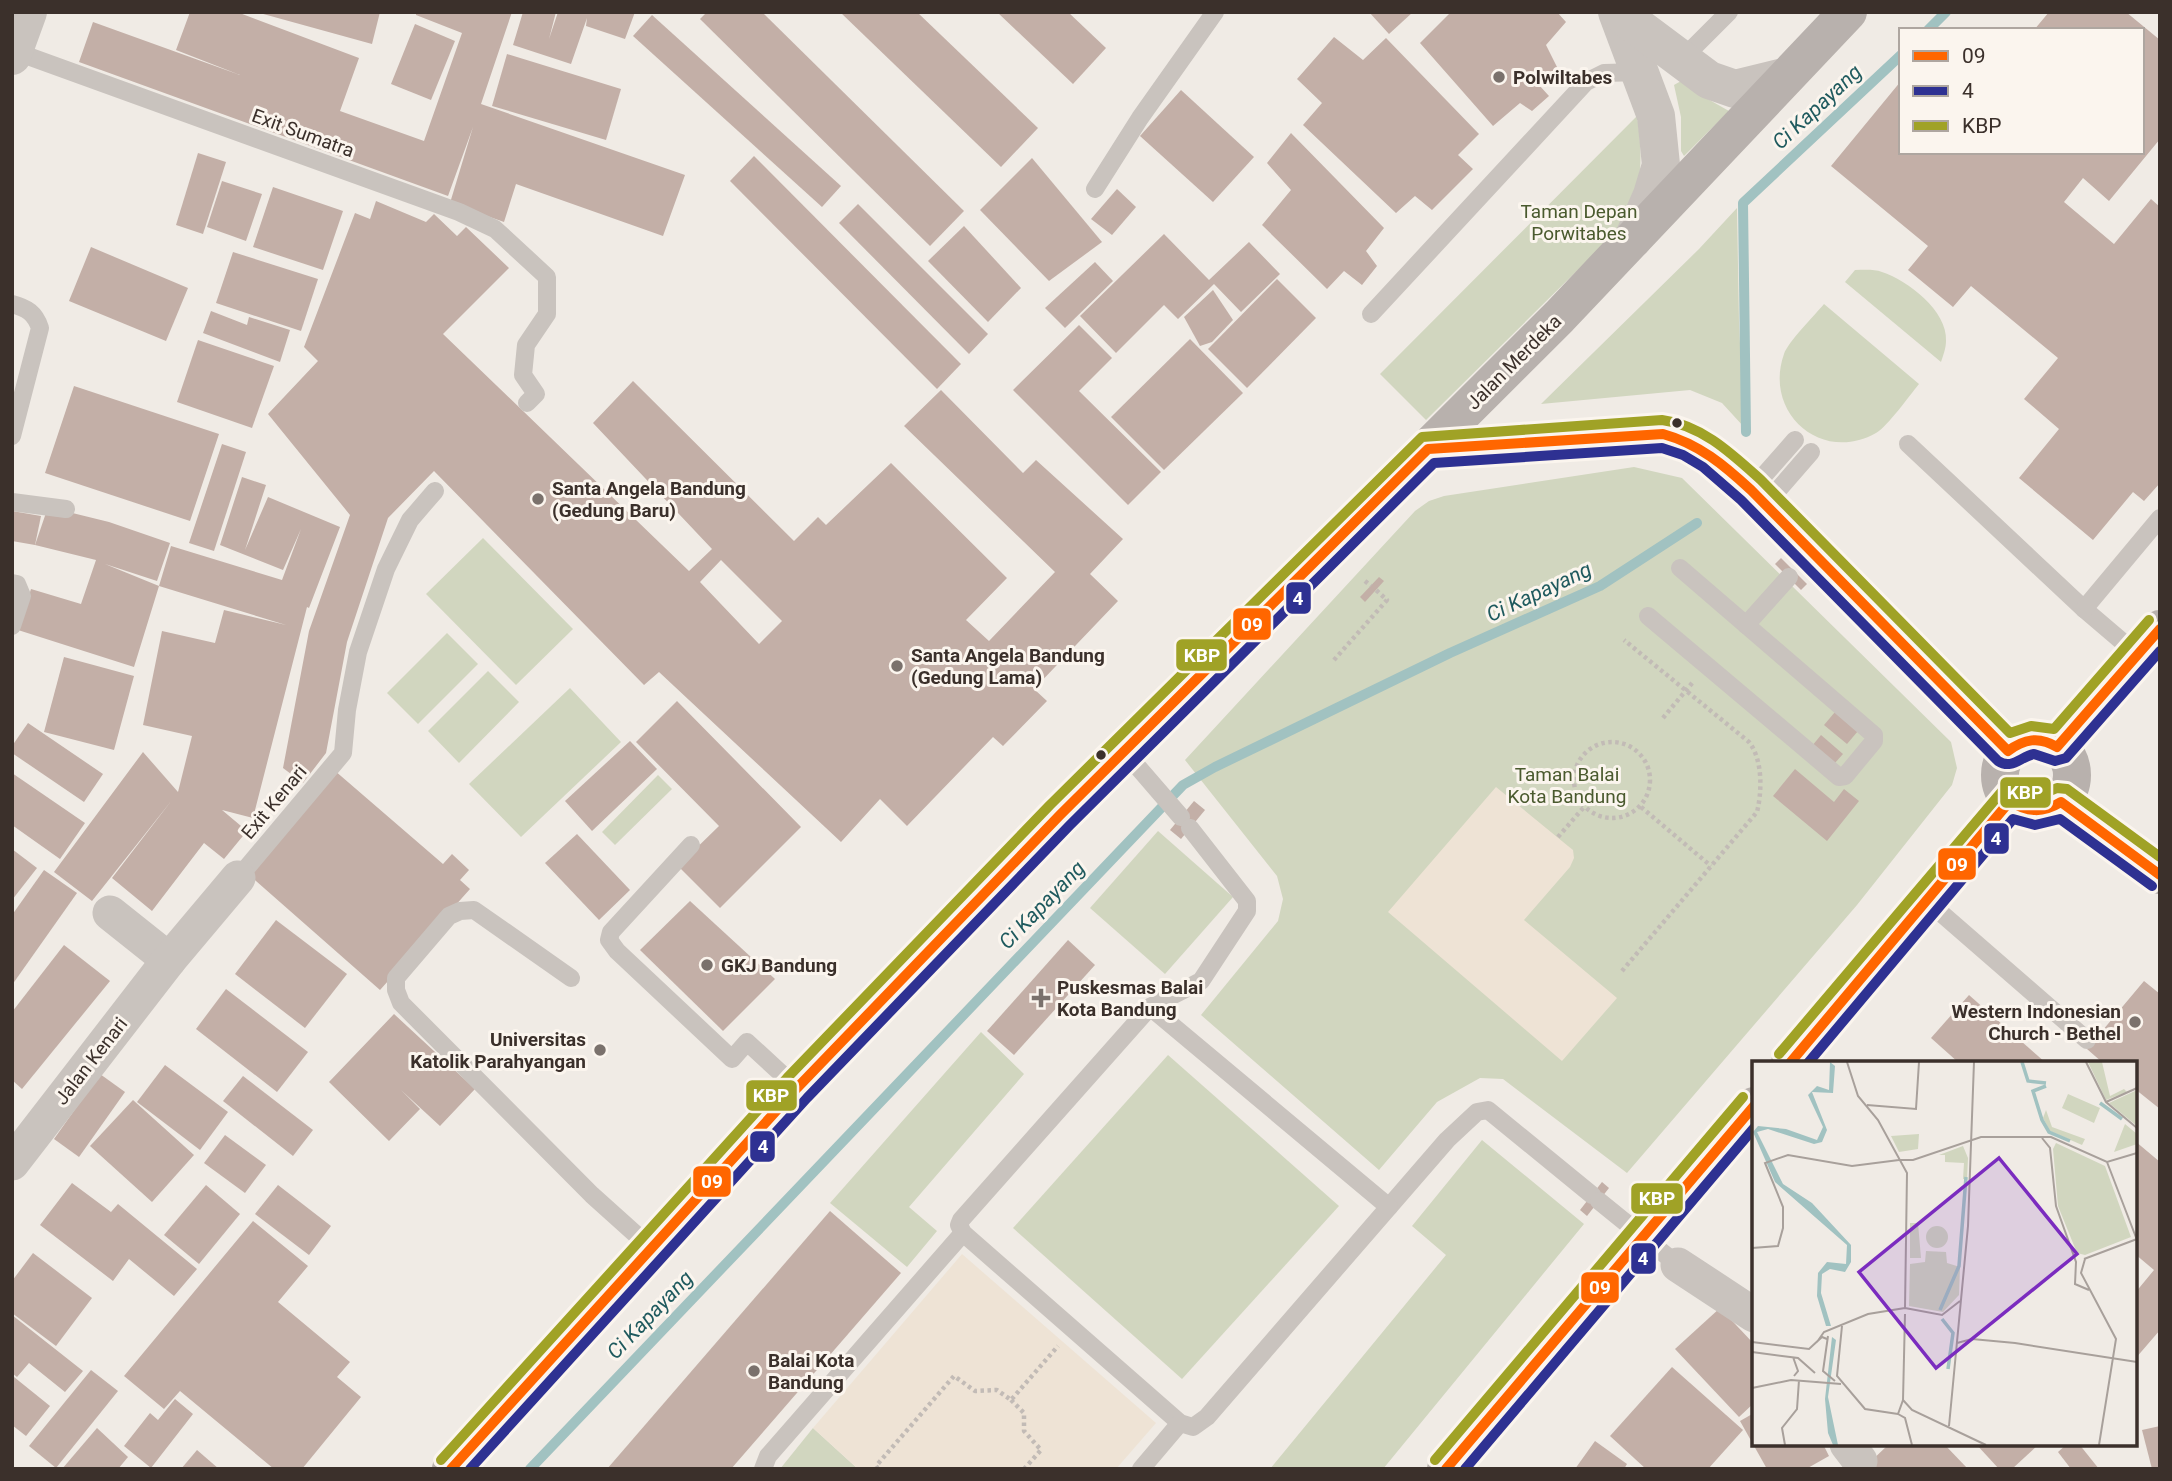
<svg xmlns="http://www.w3.org/2000/svg" width="2172" height="1481" viewBox="0 0 2172 1481" font-family="Roboto,sans-serif">
<rect width="100%" height="100%" fill="#f0ebe5"/>
<!-- green -->
<g fill="#d1d6bf">
<polygon points="1681,81 1706,98 1729,111 1684,156 1681,151 1681,117 1674,85"/>
<path d="M1637,116C1642,147 1644,186 1627,215C1621,225 1611,235 1603,245L1426,420L1380,374Z"/>
<polygon points="1737,208 1739,323 1744,427 1722,403 1690,390 1541,404 1699,249"/>
<path d="M1855,270C1864,270 1874,269 1882,272C1907,280 1948,311 1946,341C1946,348 1943,356 1941,362L1845,282Z"/>
<path d="M1824,304L1919,384C1909,396 1888,426 1876,433C1822,464 1763,413 1784,354C1788,342 1814,316 1824,304Z"/>
<polygon points="1634,467 1682,478 1951,742 1957,768 1952,785 1857,905 1627,1173 1503,1079 1480,1078 1437,1102 1379,1170 1201,1015 1278,921 1283,899 1277,876 1185,760 1415,511 1429,501 1444,496"/>
<polygon points="483,538 573,629 516,685 426,594"/>
<polygon points="447,633 478,664 418,724 387,693"/>
<polygon points="488,671 519,702 459,763 428,731"/>
<polygon points="570,688 621,742 521,837 469,784"/>
<polygon points="658,775 672,789 615,845 602,832"/>
<polygon points="1158,831 1233,897 1165,974 1090,908"/>
<polygon points="981,1032 1024,1074 909,1207 937,1231 907,1267 830,1203"/>
<polygon points="1168,1055 1339,1206 1182,1379 1013,1228"/>
<polygon points="1482,1140 1584,1224 1383,1469 1270,1469 1446,1255 1412,1226"/>
<polygon points="813,1428 858,1469 780,1469"/>
</g>
<!-- plaza -->
<g fill="#eee3d5">
<polygon points="1496,787 1568,846 1573,850 1574,858 1570,867 1524,920 1617,998 1562,1061 1388,912"/>
<polygon points="962,1254 1156,1423 1116,1469 858,1469 813,1428"/>
</g>
<g fill="none" stroke-linecap="round" stroke-linejoin="round">
<!-- stream -->
<g stroke="#a1c2c1" stroke-width="10">
<polyline points="1928,30 1946,12"/>
<polyline points="1746,432 1743,203 1901,55"/>
<polyline points="530,1469 1183,785 1215,767 1450,653 1600,586 1697,523"/>
</g>
</g>
<!-- building -->
<g fill="#c3afa7" fill-rule="evenodd">
<polygon points="190,12 237,12 359,58 340,111 424,141 462,33 416,15 416,12 512,12 481,104 685,175 663,236 516,184 504,222 450,203 473,127 448,196 79,62 93,22 240,75 176,50"/>
<polygon points="256,12 380,12 372,44"/>
<polygon points="523,12 556,12 549,39 558,12 635,12 625,39 586,26 587,18 571,64 513,45"/>
<polygon points="707,12 762,12 964,211 930,246 700,19"/>
<polygon points="840,12 917,12 1038,128 1001,167"/>
<polygon points="997,12 1068,12 1106,48 1073,84"/>
<polygon points="1369,12 1413,12 1389,34"/>
<polygon points="1451,12 1557,12 1566,22 1546,45 1558,69 1539,85 1549,96 1532,111 1520,103 1493,126 1420,43"/>
<polygon points="2049,12 2126,12 2160,40 2160,139 2109,201 2083,178 2064,202 2114,244 2151,199 2160,207 2160,483 2144,501 2133,492 2093,540 2019,478 2059,429 2024,399 2058,358 1971,286 1953,307 1908,270 1928,246 1831,166 1901,81 1901,152 2142,152 2142,30 2034,30"/>
<polygon points="652,15 841,186 822,207 633,36"/>
<polygon points="415,24 455,41 431,100 391,84"/>
<polygon points="1334,37 1363,60 1386,38 1479,134 1458,155 1473,169 1432,210 1415,196 1396,213 1303,125 1322,103 1297,79"/>
<polygon points="507,54 621,89 606,140 492,106"/>
<polygon points="1181,90 1254,157 1213,202 1140,136"/>
<polygon points="1291,133 1384,228 1366,251 1377,266 1362,285 1344,271 1327,289 1262,225 1291,190 1267,163"/>
<polygon points="198,153 226,162 203,234 176,225"/>
<polygon points="754,156 961,364 937,389 730,181"/>
<polygon points="1032,158 1102,242 1049,281 980,210"/>
<polygon points="222,181 262,194 246,241 207,227"/>
<polygon points="273,187 343,211 323,270 253,247"/>
<polygon points="1117,189 1136,207 1112,235 1091,219"/>
<path d="M376,201L426,222L434,214L457,236L466,227L509,268L443,334L689,571L712,549L593,423L633,381L794,541L818,517L826,525L891,463L1007,578L966,620L989,641L1055,572L904,426L941,390L1023,473L1036,460L1123,539L1090,574L1118,601L1034,689L1047,701L1003,746L993,737L907,826L880,799L841,842L659,672L644,685L434,471L388,518L347,642L326,753L303,783L283,768L309,631L350,515L268,414L318,361L304,347L355,213L370,219ZM721,560L782,621L759,644L700,582Z"/>
<polygon points="858,204 988,334 969,354 839,223"/>
<polygon points="964,226 1021,288 988,322 928,261"/>
<polygon points="1164,234 1209,280 1249,242 1280,274 1241,312 1214,284 1178,319 1164,305 1116,353 1080,316"/>
<polygon points="91,247 188,288 166,341 69,301"/>
<polygon points="233,252 318,279 301,331 216,303"/>
<polygon points="1095,262 1113,281 1065,328 1045,308"/>
<polygon points="1277,279 1316,318 1247,388 1208,349"/>
<polygon points="1213,290 1233,320 1212,342 1200,346 1184,317"/>
<polygon points="211,311 247,325 249,317 290,330 280,362 203,333"/>
<polygon points="1079,325 1112,358 1079,391 1161,472 1128,505 1013,390"/>
<polygon points="1190,339 1243,393 1164,470 1111,417"/>
<polygon points="198,340 274,366 252,428 177,402"/>
<polygon points="74,386 219,434 190,521 45,473"/>
<polygon points="222,444 246,452 214,551 189,543"/>
<polygon points="242,477 266,485 245,550 268,497 340,527 309,608 307,607 253,818 222,810 247,831 224,859 204,843 152,911 112,878 172,800 92,901 54,872 143,752 178,792 192,736 143,725 162,631 215,643 224,610 286,625 159,586 134,667 18,630 31,589 81,604 96,560 35,545 48,507 109,522 170,543 157,581 105,564 159,586 171,546 282,580 301,529 283,570 220,545"/>
<polygon points="12,511 41,516 35,545 12,541"/>
<polygon points="1781,558 1807,584 1801,590 1775,564"/>
<polygon points="1379,577 1384,581 1365,602 1360,597"/>
<polygon points="64,657 134,676 114,750 44,732"/>
<polygon points="677,701 801,827 720,908 678,866 719,826 636,742"/>
<polygon points="1835,712 1858,731 1847,744 1824,725"/>
<polygon points="28,723 103,774 84,802 12,753 12,746"/>
<polygon points="1821,735 1843,754 1834,764 1812,746"/>
<polygon points="630,741 657,769 592,831 565,801"/>
<polygon points="1795,769 1834,802 1844,789 1859,801 1827,841 1773,796"/>
<polygon points="334,770 443,864 452,854 469,870 460,880 470,889 380,990 248,874"/>
<polygon points="12,773 85,823 60,859 12,825"/>
<polygon points="1194,801 1205,810 1181,839 1170,830"/>
<polygon points="577,834 630,890 599,920 545,863"/>
<polygon points="12,849 37,868 12,900"/>
<polygon points="44,870 77,893 12,985 12,915"/>
<polygon points="690,901 775,979 723,1031 640,950"/>
<polygon points="276,920 347,974 305,1028 235,974"/>
<polygon points="1068,940 1095,965 1014,1055 987,1031"/>
<polygon points="64,945 110,981 22,1089 12,1080 12,1012"/>
<polygon points="2144,981 2160,994 2160,1109 2135,1089 2135,1063 2103,1063 2087,1049"/>
<polygon points="226,989 308,1052 277,1092 196,1029"/>
<polygon points="1969,995 2046,1063 1959,1063 1931,1038"/>
<polygon points="394,1014 475,1089 440,1126 401,1090 420,1109 389,1141 329,1082"/>
<polygon points="165,1065 228,1112 200,1150 137,1102"/>
<polygon points="100,1074 125,1092 79,1157 54,1139"/>
<polygon points="243,1076 313,1130 293,1156 223,1101"/>
<polygon points="133,1100 194,1155 152,1202 90,1146"/>
<polygon points="225,1135 266,1165 245,1193 204,1163"/>
<polygon points="2135,1141 2160,1162 2160,1330 2135,1359 2135,1293 2154,1270 2135,1254"/>
<polygon points="1602,1182 1609,1188 1587,1216 1580,1210"/>
<polygon points="72,1183 111,1212 118,1204 197,1269 174,1296 129,1259 113,1281 40,1225"/>
<polygon points="206,1185 240,1214 199,1264 164,1235"/>
<polygon points="278,1185 331,1226 309,1255 255,1214"/>
<polygon points="830,1211 901,1273 731,1469 607,1469"/>
<polygon points="253,1221 308,1266 278,1302 350,1362 337,1377 361,1397 302,1469 274,1469 180,1391 164,1409 124,1376"/>
<polygon points="33,1253 92,1298 56,1346 12,1313 12,1281"/>
<polygon points="1720,1308 1754,1344 1754,1403 1739,1417 1675,1349"/>
<polygon points="12,1315 83,1371 65,1392 29,1363 17,1377 12,1373"/>
<polygon points="1672,1367 1743,1430 1708,1469 1646,1469 1610,1436"/>
<polygon points="91,1370 118,1391 56,1468 29,1446"/>
<polygon points="14,1377 50,1406 26,1436 12,1425"/>
<polygon points="175,1399 193,1414 151,1468 124,1446 150,1413 158,1420"/>
<polygon points="1754,1413 1754,1444 1823,1444 1829,1456 1806,1469 1767,1469 1740,1421"/>
<polygon points="2160,1426 2160,1469 2152,1469 2142,1430"/>
<polygon points="97,1428 128,1457 118,1469 62,1469"/>
<polygon points="1595,1441 1627,1464 1624,1469 1575,1469"/>
<polygon points="1889,1444 1944,1444 1968,1469 1868,1469 1866,1466"/>
<polygon points="1976,1444 2039,1444 2012,1469 1999,1469"/>
<polygon points="2067,1444 2079,1444 2099,1469 2071,1469 2058,1452"/>
<polygon points="197,1450 219,1469 181,1469"/>
</g>
<g fill="none" stroke-linecap="round" stroke-linejoin="round">
<!-- path -->
<g stroke="#c2bbb6" stroke-width="4.5" stroke-dasharray="3.5 3.5" stroke-linecap="butt">
<polyline points="1365,581 1371,586"/>
<polyline points="1334,660 1387,600 1376,590"/>
<polyline points="1663,718 1693,682"/>
<circle cx="1612" cy="780" r="38"/>
<polyline points="1641,807 1711,866"/>
<polyline points="1558,837 1584,807"/>
<path d="M1622,971L1757,812C1762,792 1763,760 1749,742L1624,640"/>
<polyline points="1011,1400 1024,1413 1024,1431 1041,1450 1024,1469"/>
<polyline points="878,1469 876,1466 954,1376 975,1391 997,1390 1011,1400 1058,1346"/>
</g>
<!-- service -->
<g stroke="#c9c3be" stroke-width="18">
<polyline points="14,51 459,212 495,229 547,277 547,314 526,345 523,375 536,394 527,403"/>
<polyline points="1681,60 1729,12"/>
<polyline points="1095,189 1140,118 1215,12"/>
<path d="M12,304C27,308 35,313 40,328L12,436"/>
<polyline points="1371,314 1586,82 1604,73 1641,72"/>
<polyline points="1908,444 2084,609 2138,655"/>
<polyline points="1751,490 1795,440"/>
<polyline points="12,502 66,509"/>
<polyline points="1765,505 1811,452"/>
<polyline points="12,583 17,584 22,596 12,626"/>
<polyline points="2084,609 2160,518"/>
<polyline points="1648,616 1839,777 1845,776 1874,741 1874,735 1680,568"/>
<polyline points="1746,625 1789,577"/>
<polyline points="1124,751 1181,817"/>
<polyline points="1190,828 1247,901 1247,911 1201,981 1150,1007 961,1220 959,1225 963,1233 1180,1423 1193,1427 1207,1417 1447,1140 1477,1112 1488,1110 1592,1195"/>
<polyline points="691,845 611,932 609,940 617,951 732,1059 747,1042 797,1088"/>
<polyline points="238,878 343,753 347,710 358,652 386,569 410,520 435,491"/>
<polyline points="1926,900 2087,1040"/>
<polyline points="571,978 474,910 460,911 449,916 396,978 396,990 401,1003 592,1195 651,1248"/>
<polyline points="1150,1007 1389,1207"/>
<polyline points="1599,1201 1678,1265"/>
<polyline points="763,1469 768,1456 963,1233"/>
<polyline points="1141,1469 1180,1423"/>
</g>
<!-- minor -->
<g stroke="#c9c3be" stroke-width="35">
<polyline points="110,913 169,960"/>
<polyline points="12,1163 169,960 238,878"/>
<polyline points="1678,1265 1754,1315"/>
<polyline points="1847,1444 1860,1461"/>
</g>
<!-- tertiary -->
<g stroke="#c9c3be" stroke-width="38">
<polyline points="1617,12 1656,116 1661,165 1652,195 1633,239"/>
<polyline points="1618,12 1709,80 1735,89 1784,77"/>
<polyline points="12,56 28,12"/>
</g>
<!-- primary -->
<g stroke="#b8b1ad" stroke-width="38">
<path d="M1428,449L1663,434C1700,442 1724,465 1751,490L2008,751"/>
<circle cx="2036" cy="775" r="36"/>
<polyline points="2057,747 2160,629"/>
<polyline points="2061,802 2160,875"/>
<polyline points="1790,1063 2010,801"/>
<polyline points="451,1469 797,1088 1060,815 1559,317 1848,12"/>
<polyline points="1446,1469 1754,1106"/>
</g>
<defs>
<g id="bus-1">
<path d="M1790,1063L2010,801C2028,813 2043,813 2061,802L2160,875"/>
<path d="M451,1469L797,1088L1060,815L1428,449L1663,434C1699,444 1724,465 1751,490L2008,751C2024,739 2039,736 2057,747L2160,629"/>
<polyline points="1446,1469 1754,1106"/>
</g>
<g id="bus-2">
<polyline points="1808,1063 2013,819 2035,825 2060,819 2152,886"/>
<path d="M470,1469L807,1098L1070,825L1434,463L1662,448L1683,455L1703,467L1741,500L1998,761C2012,770 2020,757 2034,754L2055,761L2066,758L2160,651"/>
<polyline points="1465,1469 1754,1128"/>
</g>
<g id="bus-3">
<polyline points="1779,1054 2004,789 2014,788 2036,797 2057,788 2067,789 2160,857"/>
<path d="M441,1460L787,1078L1050,805L1422,437L1662,420C1702,425 1732,454 1761,480L2010,733L2031,726L2054,729L2149,620"/>
<polyline points="1435,1460 1743,1097"/>
</g>
</defs>
<!-- bus-1 casing -->
<use href="#bus-1" stroke="#fbf5ee" stroke-width="16"/>
<!-- bus-2 casing -->
<use href="#bus-2" stroke="#fbf5ee" stroke-width="16"/>
<!-- bus-3 casing -->
<use href="#bus-3" stroke="#fbf5ee" stroke-width="16"/>
<!-- bus-1 -->
<use href="#bus-1" stroke="#f60" stroke-width="10"/>
<!-- bus-2 -->
<use href="#bus-2" stroke="#2e3192" stroke-width="10"/>
<!-- bus-3 -->
<use href="#bus-3" stroke="#a0a226" stroke-width="10"/>
</g>
<!-- markers -->
<g fill="#7a716c" stroke="#fbf5ee" stroke-width="2.5">
<circle cx="1499" cy="77" r="7"/>
<circle cx="538" cy="499" r="7"/>
<circle cx="897" cy="666" r="7"/>
<circle cx="707" cy="965" r="7"/>
<path d="M1037.5 987.5h7v7h7v7h-7v7h-7v-7h-7v-7h7z"/>
<circle cx="2135" cy="1022" r="7"/>
<circle cx="600" cy="1050" r="7"/>
<circle cx="754" cy="1371" r="7"/>
</g>
<g fill="#3b302b" stroke="#fbf5ee" stroke-width="2.5">
<circle cx="1677" cy="423" r="6"/>
<circle cx="1101" cy="755" r="6"/>
</g>
<g text-anchor="middle" dominant-baseline="central" stroke-width="6" stroke-linejoin="round" paint-order="stroke">
<!-- poi labels -->
<g font-size="19" font-weight="bold" fill="#3b302b" stroke="#fbf5ee" text-anchor="start">
<text x="1513" y="77">Polwiltabes</text>
<text x="552" y="488">Santa Angela Bandung<tspan x="552" dy="22">(Gedung Baru)</tspan></text>
<text x="911" y="655">Santa Angela Bandung<tspan x="911" dy="22">(Gedung Lama)</tspan></text>
<text x="721" y="965">GKJ Bandung</text>
<text x="1057" y="987">Puskesmas Balai<tspan x="1057" dy="22">Kota Bandung</tspan></text>
<text x="2121" y="1011" text-anchor="end">Western Indonesian<tspan x="2121" dy="22">Church - Bethel</tspan></text>
<text x="586" y="1039" text-anchor="end">Universitas<tspan x="586" dy="22">Katolik Parahyangan</tspan></text>
<text x="768" y="1360">Balai Kota<tspan x="768" dy="22">Bandung</tspan></text>
</g>
<!-- street labels -->
<g font-size="19" fill="#3b302b" stroke="#fbf5ee">
<text transform="translate(303 133) rotate(20)">Exit Sumatra</text>
<text transform="translate(1514 362) rotate(-45)">Jalan Merdeka</text>
<text transform="translate(274 802) rotate(-50)">Exit Kenari</text>
<text transform="translate(91 1061) rotate(-52)">Jalan Kenari</text>
</g>
<!-- park labels -->
<g font-size="19" fill="#4a5a2e" stroke="#fbf5ee">
<text x="1579" y="211">Taman Depan<tspan x="1579" dy="22">Porwitabes</tspan></text>
<text x="1567" y="774">Taman Balai<tspan x="1567" dy="22">Kota Bandung</tspan></text>
</g>
<!-- water labels -->
<g font-size="21" font-style="italic" fill="#1f5a5e" stroke="#fbf5ee">
<text transform="translate(1817 107) rotate(-43)">Ci Kapayang</text>
<text transform="translate(1539 592) rotate(-25)">Ci Kapayang</text>
<text transform="translate(1042 905) rotate(-46)">Ci Kapayang</text>
<text transform="translate(650 1315) rotate(-46)">Ci Kapayang</text>
</g>
</g>
<!-- overview -->
<g transform="translate(1752 1061)">
<rect width="385" height="385" fill="#f0ebe5"/>
<path d="M336,1H350L358,35L372,28L375,31L354,39ZM385,29V65L357,42ZM316,33L348,47L342,62L310,47ZM294,49L300,66L333,78L330,84L298,70L291,57ZM373,63L385,73V83L362,91ZM167,73L166,88L147,91L139,75ZM304,82L353,105L379,176L333,194L325,192L306,145L301,88ZM211,85L216,97L215,118H211L212,102L193,101V94H187ZM158,162H166L169,197H158ZM174 176a11 11 0 1 1 22 0a11 11 0 1 1-22 0ZM174,190L194,191L195,202L208,206L207,234L191,251L157,245L158,203L173,201Z" fill="#d1d6bf"/>
<path d="M78,1L83,5L81,32L60,31L75,69L70,81L62,83L16,68L5,71L31,123L60,142L99,184V201L93,211L78,208L70,213L69,232L79,265H74L65,235L66,212L75,201L94,203L95,184L23,121L1,71L6,65L34,68L65,79L71,66L56,34L65,25L77,29ZM80,276L84,279L76,336L86,384H81L76,372L73,338Z" fill="#a1c2c1"/>
<path fill="none" stroke="#a1c2c1" stroke-width="3.5" d="M270,1L276,20L294,22M294,25L281,30L290,59L297,71L318,80M348,42L370,58M188,249L207,205L214,116M190,258L201,272L196,308"/>
<path fill="none" stroke="#a8a09b" stroke-width="2" d="M95,1L106,35L126,59L155,112L153,247M334,1L354,41L385,67M354,41L385,27M115,44L164,48L167,1M290,77L298,87L304,145L324,201L323,223L337,229M147,99H161L229,76H299L355,101L385,92M355,101L385,179M0,187L26,185L31,167V146L13,102L36,94L100,105L147,99M332,198L385,178M333,198L329,212L364,278L347,384M153,247L190,254L208,240M90,265L85,315L113,348L146,353M76,275L71,310L83,320M0,281L57,288L70,276L75,278M65,281L72,271L116,253L153,247M205,282L220,278L263,282L385,301M0,291L46,297L63,312M41,296L46,310L42,315M0,327L39,319L89,323M151,339L160,349L234,384M146,353L151,339L153,253M146,353L153,357L160,384M197,365L216,165L222,1M33,384L30,367L45,348L47,319"/>
<path fill="#7b2cbf" fill-opacity="0.15" stroke="#7b2cbf" stroke-width="3.5" d="M247,97L325,193L184,307L107,211Z"/>
<rect width="385" height="385" fill="none" stroke="#3b302b" stroke-width="3.5"/>
</g>
<g stroke="#fbf5ee" stroke-width="2.5">
<rect x="1285" y="581" width="27" height="34" rx="7" fill="#2e3192"/>
<rect x="1232" y="607" width="40" height="34" rx="7" fill="#f60"/>
<rect x="1175" y="638" width="53" height="34" rx="7" fill="#a0a226"/>
<rect x="1999" y="776" width="53" height="33" rx="7" fill="#a0a226"/>
<rect x="1983" y="822" width="27" height="33" rx="7" fill="#2e3192"/>
<rect x="1937" y="847" width="40" height="34" rx="7" fill="#f60"/>
<rect x="745" y="1079" width="53" height="33" rx="7" fill="#a0a226"/>
<rect x="749" y="1130" width="27" height="33" rx="7" fill="#2e3192"/>
<rect x="692" y="1165" width="40" height="33" rx="7" fill="#f60"/>
<rect x="1630" y="1182" width="54" height="33" rx="7" fill="#a0a226"/>
<rect x="1630" y="1242" width="27" height="33" rx="7" fill="#2e3192"/>
<rect x="1580" y="1271" width="40" height="33" rx="7" fill="#f60"/>
</g>
<g font-size="19" text-anchor="middle" font-weight="bold" fill="#fff">
<text x="1298" y="605">4</text>
<text x="1252" y="631">09</text>
<text x="1202" y="662">KBP</text>
<text x="2025" y="799">KBP</text>
<text x="1996" y="845">4</text>
<text x="1957" y="871">09</text>
<text x="771" y="1102">KBP</text>
<text x="763" y="1153">4</text>
<text x="712" y="1188">09</text>
<text x="1657" y="1205">KBP</text>
<text x="1643" y="1265">4</text>
<text x="1600" y="1294">09</text>
</g>
<!-- border -->
<rect width="2172" height="1481" fill="none" stroke="#3b302b" stroke-width="28"/>
<!-- legend -->
<rect x="1899" y="28" width="245" height="126" fill="#fbf5ee" stroke="#aea6a0" stroke-width="2"/>
<rect x="1913" y="51" width="35" height="10" fill="#ff6600" stroke="#aea6a0" stroke-width="2"/>
<text x="1962" y="63" font-size="21" fill="#3b302b">09</text>
<rect x="1913" y="86" width="35" height="10" fill="#2e3192" stroke="#aea6a0" stroke-width="2"/>
<text x="1962" y="98" font-size="21" fill="#3b302b">4</text>
<rect x="1913" y="121" width="35" height="10" fill="#a0a226" stroke="#aea6a0" stroke-width="2"/>
<text x="1962" y="133" font-size="21" fill="#3b302b">KBP</text>
</svg>
